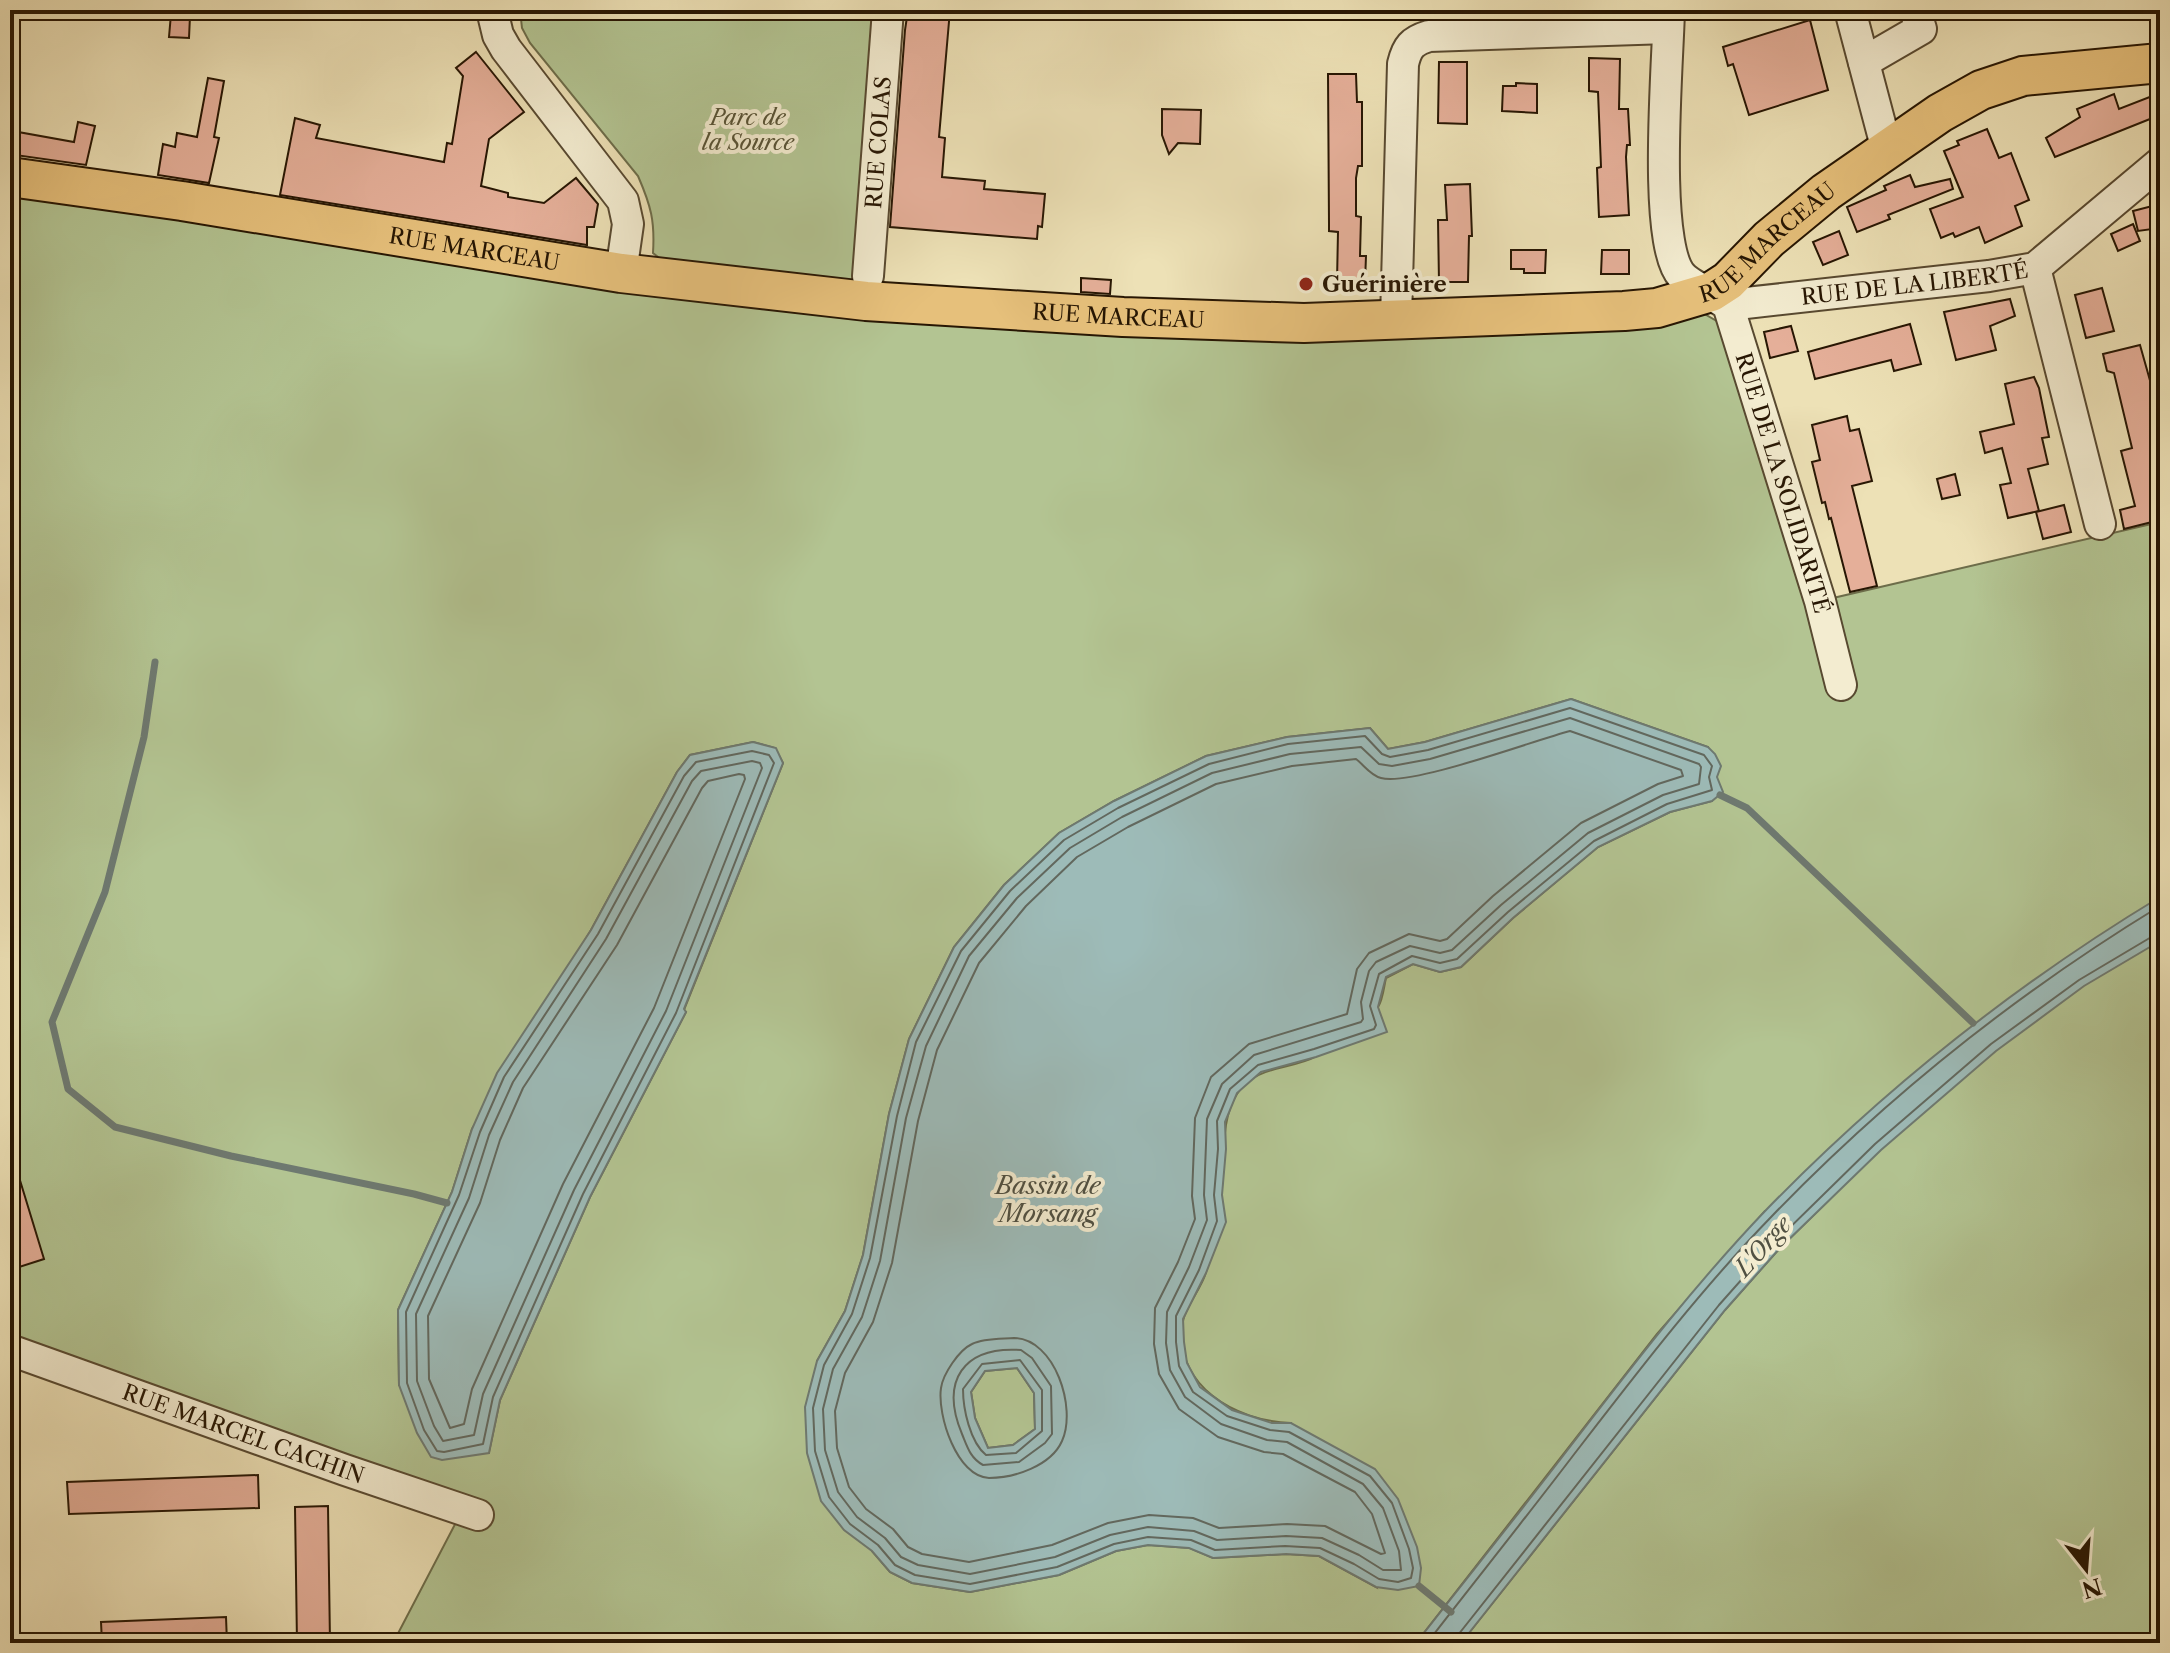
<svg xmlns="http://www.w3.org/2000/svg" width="2170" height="1653" viewBox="0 0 2170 1653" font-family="'Libre Caslon Text',serif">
<rect width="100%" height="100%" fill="#ede1b6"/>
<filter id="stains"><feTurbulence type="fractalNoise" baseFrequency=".0025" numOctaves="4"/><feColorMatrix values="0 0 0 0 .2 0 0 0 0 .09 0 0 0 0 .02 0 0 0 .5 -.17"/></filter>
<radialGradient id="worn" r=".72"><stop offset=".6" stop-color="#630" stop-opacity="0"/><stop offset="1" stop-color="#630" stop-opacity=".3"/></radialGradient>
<!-- green -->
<g fill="#b3c492" stroke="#6d6d4a" stroke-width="2" fill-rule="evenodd">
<path d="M520,10H879L858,291L672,268L653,253C655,221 651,206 638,176L530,43L522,28Z"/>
<path d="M10,187L797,310L1701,312L1720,323L1820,601L2160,522V1643H1461L1725,1310L1780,1248L1827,1202L1765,1211L1657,1334L1416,1643H393L463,1509L10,1350ZM1571,699L1708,747L1717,777L1712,801L1670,812L1598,847L1513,918L1461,967L1440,972L1413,964L1386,978C1384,986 1383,1000 1378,1007C1374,1014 1325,1052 1317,1056C1290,1071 1256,1064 1237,1094C1218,1123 1227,1166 1220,1200C1216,1224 1213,1249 1206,1272C1202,1288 1186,1305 1183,1321C1173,1386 1235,1421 1291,1423L1376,1587L1319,1556L1286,1554L1213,1558L1190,1548L1148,1545L1116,1551L1059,1575L970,1592L912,1583L890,1572L872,1551L817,1361L845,1311L863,1255L889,1114L909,1039L954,947L1004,885L1059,833L1114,801L1206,756L1287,737L1370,728L1388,749L1425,742ZM753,742L775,748L783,763L684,1010L686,1012L590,1197L500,1400L489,1452L399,1385L398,1310L452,1192L472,1129L591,930L677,772L690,755Z"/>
<polygon points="1017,1368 1034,1393 1035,1429 1013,1445 988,1448 975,1418 971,1392 985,1371"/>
</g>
<!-- water -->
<g fill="#9dbbb8" stroke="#6e7970" stroke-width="2" fill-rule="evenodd">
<path d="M1571,699L1708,747L1715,754L1721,766L1717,777L1723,792L1712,801L1670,812L1598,847L1513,918L1461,967L1440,972L1413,964L1386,977L1378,1007L1387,1032L1316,1057L1261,1072L1237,1093L1225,1122L1226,1149L1222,1195L1226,1222L1206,1273L1183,1319L1184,1342L1187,1363L1200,1387L1232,1410L1272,1423H1291L1375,1469L1398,1499L1417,1547L1421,1568L1419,1586L1398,1590L1376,1587L1319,1556L1286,1554L1213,1558L1189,1548L1148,1545L1116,1551L1059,1575L970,1592L912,1583L890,1572L872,1551L844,1530L821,1501L807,1453L805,1407L817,1361L845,1311L863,1255L889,1114L909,1039L954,947L1004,885L1059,833L1114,801L1206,756L1287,737L1370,728L1388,749L1425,742ZM1017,1368L1034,1393L1035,1429L1013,1445L988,1448L975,1418L971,1392L985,1371Z"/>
<polygon points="753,742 776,748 783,763 684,1009 686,1012 590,1197 500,1400 489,1453 442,1460 431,1457 417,1433 399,1385 398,1310 452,1192 472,1129 497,1073 591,930 677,772 690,755"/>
<path d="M2160,897V941L2084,986L1996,1051L1881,1150L1780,1248L1725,1310L1461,1643H1416C1466,1579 1517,1516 1566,1452C1630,1369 1694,1285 1767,1209C1884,1089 2016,984 2160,897Z"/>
</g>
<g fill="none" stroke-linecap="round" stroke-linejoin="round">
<!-- shore -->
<g stroke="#62685e" stroke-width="2">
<polygon points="1570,708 1704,755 1712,766 1709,777 1712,790 1667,804 1594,841 1508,912 1457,959 1440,963 1412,956 1379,974 1370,1006 1376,1025 1374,1029 1314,1049 1258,1065 1230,1089 1217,1121 1218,1149 1214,1195 1217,1221 1199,1270 1176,1316 1176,1342 1179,1366 1193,1392 1227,1416 1270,1430 1289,1432 1370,1476 1392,1503 1409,1549 1413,1568 1411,1578 1398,1582 1379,1579 1354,1564 1320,1548 1285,1546 1215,1550 1191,1540 1148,1537 1114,1544 1057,1567 970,1584 915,1575 895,1565 878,1545 850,1524 829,1497 815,1451 813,1408 824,1365 852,1314 870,1258 897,1116 916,1042 961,951 1010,891 1064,840 1118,808 1209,764 1288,744 1365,736 1382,754 1390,757 1428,750"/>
<polygon points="1570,718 1699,764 1701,767 1699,784 1663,795 1588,833 1501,905 1452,950 1440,953 1410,946 1376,962 1369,971 1361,1002 1363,1019 1361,1022 1254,1055 1222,1084 1207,1119 1204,1195 1207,1220 1189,1267 1167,1312 1166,1343 1170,1370 1185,1397 1221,1424 1267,1440 1287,1442 1363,1484 1383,1508 1399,1551 1401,1570 1383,1570 1359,1555 1322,1538 1286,1536 1217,1540 1194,1531 1148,1527 1110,1535 1055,1557 970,1574 918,1565 901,1557 885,1538 857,1517 838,1492 825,1450 823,1409 833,1369 862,1317 880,1261 906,1118 926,1046 969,956 1017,898 1070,848 1122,817 1212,773 1290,754 1361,747 1379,764 1392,766 1430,759"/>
<path d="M1570,731L1681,770L1683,776L1658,784L1581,823L1493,896L1447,939L1440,941L1409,934L1369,953L1357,969L1347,1014L1249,1044L1211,1077L1195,1118L1192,1196L1195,1219L1178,1262L1155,1308L1154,1344L1159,1374L1179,1409L1218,1437L1264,1452L1283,1454L1355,1492L1372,1514L1385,1553L1381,1554L1325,1526L1287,1524L1219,1528L1193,1518L1149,1515L1108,1523L1052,1545L969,1562L922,1554L908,1547L893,1529L866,1509L849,1487L837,1448L835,1411L845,1373L873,1322L892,1263L918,1121L937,1050L979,963L1026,906L1077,857L1128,827L1216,784L1292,766L1356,759C1364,765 1370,775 1381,778C1412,786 1532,741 1570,731Z"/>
<polygon points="752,751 769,755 774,763 676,1013 583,1194 493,1397 483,1444 444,1452 437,1451 424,1430 407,1383 406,1312 459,1195 480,1132 504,1077 598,934 684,776 696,762"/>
<polygon points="752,761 760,763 762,768 666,1011 574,1190 483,1394 474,1435 443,1441 434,1426 417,1381 416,1314 469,1198 489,1135 513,1082 606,939 692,781 701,771"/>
<polygon points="739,774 744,775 745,779 654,1008 563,1184 472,1389 464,1424 450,1428 429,1379 428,1316 480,1203 500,1140 523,1088 617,945 702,788 708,781"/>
<path d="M1014,1338C1055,1339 1077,1408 1062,1441C1051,1466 1014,1478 989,1478C957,1477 937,1415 941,1388C943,1374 959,1350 972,1344C984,1338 1001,1339 1014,1338Z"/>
<path d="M1021,1350L1032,1358L1051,1386L1052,1434L1045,1443L1019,1462L983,1465C970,1458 967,1446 962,1434C940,1381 963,1346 1021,1350Z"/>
<path d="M1020,1360L1042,1390V1431L1016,1453L986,1455C970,1442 963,1409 963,1389L982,1364Z"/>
<path d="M1427,1643C1475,1581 1524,1520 1572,1457C1636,1374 1700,1290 1773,1215C1888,1096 2019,992 2160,906"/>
<polyline points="1456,1643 1458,1635 1719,1305 1774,1243 1875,1144 1991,1044 2079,980 2153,936 2160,935"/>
</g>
<!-- stream -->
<g stroke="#6e7970" stroke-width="7">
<polyline points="155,662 144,737 105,892 52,1022 68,1089 115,1127 231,1156 414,1194 447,1203"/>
<polyline points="1720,795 1747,808 1973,1023"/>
<polyline points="1419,1586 1451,1612"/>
</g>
</g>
<!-- building -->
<g fill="#e5af99" stroke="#271603" stroke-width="2">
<polygon points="908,10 950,10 939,137 945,138 942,177 985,181 984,189 1045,194 1042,227 1038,226 1037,239 890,227 905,30"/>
<polygon points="171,14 190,16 189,38 169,37"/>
<polygon points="1810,20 1828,90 1749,115 1733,64 1728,66 1723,47"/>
<polygon points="476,52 524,112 489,139 481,186 508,193 508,197 544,203 576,178 598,204 594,227 587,227 587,245 280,195 295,118 320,125 316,138 444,162 447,143 452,144 463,76 456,68"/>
<polygon points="1589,58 1620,59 1619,109 1628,109 1630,145 1627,145 1626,157 1629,215 1599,217 1597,168 1601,167 1598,92 1589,91"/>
<polygon points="1439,62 1467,62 1467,124 1438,123"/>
<polygon points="1328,74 1356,74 1357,102 1362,102 1362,166 1358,166 1356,178 1356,216 1361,217 1360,256 1366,256 1365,282 1337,281 1338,232 1329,231 1329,223"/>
<polygon points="208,78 224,81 214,137 219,138 209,183 158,175 163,144 175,147 177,133 197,137"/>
<polygon points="1516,83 1537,84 1537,113 1502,111 1503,86 1516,86"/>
<polygon points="2160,93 2160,115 2055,157 2046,138 2080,117 2077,109 2114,94 2119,109"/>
<polygon points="1162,109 1201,110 1200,144 1178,143 1169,154 1162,135"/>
<polygon points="78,122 95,126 86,165 15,155 18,132 74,142"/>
<polygon points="1987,129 1999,158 2011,153 2029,200 2015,206 2022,226 1985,243 1979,227 1955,237 1953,233 1941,238 1930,209 1963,197 1944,151 1959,145 1957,141"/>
<polygon points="1910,175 1915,187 1950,179 1953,189 1888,215 1890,219 1857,232 1847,207 1886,190 1884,186"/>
<polygon points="1470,184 1472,236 1469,236 1468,282 1439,282 1438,220 1447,220 1445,185"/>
<polygon points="2160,204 2160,228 2138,231 2133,211"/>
<polygon points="2133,224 2140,241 2118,251 2111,234"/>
<polygon points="1839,231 1848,255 1823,265 1813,242"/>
<polygon points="1511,250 1546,250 1545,273 1524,273 1524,269 1511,269"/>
<polygon points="1602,250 1629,250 1629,274 1601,274"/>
<polygon points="1081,278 1111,280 1110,294 1081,292"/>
<polygon points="2102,288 2114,331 2086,338 2075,295"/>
<polygon points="2010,299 2015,316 1990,326 1996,350 1956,360 1944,312"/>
<polygon points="1910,324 1921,364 1894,371 1891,360 1815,379 1808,352"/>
<polygon points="1791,326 1798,351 1770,358 1764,332"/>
<polygon points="2140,345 2160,416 2160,495 2154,497 2160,520 2124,529 2120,510 2135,506 2121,451 2132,448 2114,373 2107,371 2103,354"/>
<polygon points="2034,377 2039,388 2049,437 2042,438 2048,464 2028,469 2039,511 2008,518 2000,485 2011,483 2002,448 1985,453 1980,432 2014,424 2005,384"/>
<polygon points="1847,416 1850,431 1859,429 1872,481 1852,486 1877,586 1850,592 1831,518 1829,519 1825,502 1822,503 1812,462 1820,460 1812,425"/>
<polygon points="1955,474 1960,495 1942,499 1937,479"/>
<polygon points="2064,505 2071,532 2043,539 2036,512"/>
<polygon points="10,1164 15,1164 44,1259 10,1270"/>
<polygon points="258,1475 259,1508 69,1514 67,1482"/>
<polygon points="328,1506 330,1643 297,1643 295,1507"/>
<polygon points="226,1617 227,1643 102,1643 101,1622"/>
</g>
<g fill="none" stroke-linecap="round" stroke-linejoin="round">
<defs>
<g id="minor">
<polyline points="492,10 498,35 506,49 623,201 628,224 621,273"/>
<path id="s1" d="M1669,10C1668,61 1652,244 1682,276C1692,287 1715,295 1728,305L1820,601L1841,685"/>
<polyline points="1850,10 1887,150"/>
<polyline points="1864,62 1921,29 1915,10"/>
<polyline points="2035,268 2100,524"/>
<path id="s2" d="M868,276L888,10"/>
<path id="s3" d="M1728,305L1989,276L2035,268L2160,163"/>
<path d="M1396,319L1403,64C1407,47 1412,41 1429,36L1668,28"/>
<path id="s4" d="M10,1350L345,1470L478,1515"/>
</g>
<g id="major">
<path id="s5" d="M10,177L182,201L621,273L866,301L1123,317L1304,323L1624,311L1657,308L1711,292L1728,281L1769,239L1826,192L1940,113L1981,90L2023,76L2160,63"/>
</g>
</defs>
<!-- minor casing -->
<use href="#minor" stroke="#584930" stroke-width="34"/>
<!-- major casing -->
<use href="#major" stroke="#271603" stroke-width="42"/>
<!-- minor -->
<use href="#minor" stroke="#f3ecd0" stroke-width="30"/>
<!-- major -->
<use href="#major" stroke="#e6c07b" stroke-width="38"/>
</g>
<!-- markers -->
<circle fill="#8f2418" stroke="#f3ecd0" stroke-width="3" cx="1306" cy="284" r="8"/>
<g text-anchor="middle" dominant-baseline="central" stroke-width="8" stroke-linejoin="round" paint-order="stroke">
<!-- park labels -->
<g font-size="22" font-style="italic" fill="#585335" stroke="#f3ecd0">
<text x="748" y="117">Parc de<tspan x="748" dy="25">la Source</tspan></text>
</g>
<!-- street labels -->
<g font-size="22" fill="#271603" stroke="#f3ecd0">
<text stroke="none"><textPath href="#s2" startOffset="134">RUE COLAS</textPath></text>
<text stroke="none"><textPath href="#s5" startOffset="1788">RUE MARCEAU</textPath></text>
<text stroke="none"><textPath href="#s5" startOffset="470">RUE MARCEAU</textPath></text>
<text stroke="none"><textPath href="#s3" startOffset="188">RUE DE LA LIBERTÉ</textPath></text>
<text stroke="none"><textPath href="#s5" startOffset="1118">RUE MARCEAU</textPath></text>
<text stroke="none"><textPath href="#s1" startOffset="510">RUE DE LA SOLIDARITÉ</textPath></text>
<text stroke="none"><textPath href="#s4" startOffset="248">RUE MARCEL CACHIN</textPath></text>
</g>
<!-- poi labels -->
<g font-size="22" font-weight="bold" fill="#271603" stroke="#f3ecd0" text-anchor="start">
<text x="1322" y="284">Guérinière</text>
</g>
<!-- water labels -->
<g font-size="24" font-style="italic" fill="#505042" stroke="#f3ecd0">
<text x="1048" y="1185">Bassin de<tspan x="1048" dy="28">Morsang</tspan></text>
<text transform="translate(1763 1246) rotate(-48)">L'Orge</text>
</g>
</g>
<!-- margin -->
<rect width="2170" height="1653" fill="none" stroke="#ede1b6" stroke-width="40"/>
<rect x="12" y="12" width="2146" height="1629" fill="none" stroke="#271603" stroke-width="4"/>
<rect x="20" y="20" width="2130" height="1613" fill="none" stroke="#271603" stroke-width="2"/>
<!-- north arrow -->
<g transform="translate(2086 1569) rotate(163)" stroke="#f3ecd0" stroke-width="6" paint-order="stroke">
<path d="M0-6L14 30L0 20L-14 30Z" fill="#271603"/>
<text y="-12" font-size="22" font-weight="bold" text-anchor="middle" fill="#271603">N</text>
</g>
<rect width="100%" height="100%" filter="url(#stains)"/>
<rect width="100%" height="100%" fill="url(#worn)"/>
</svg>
